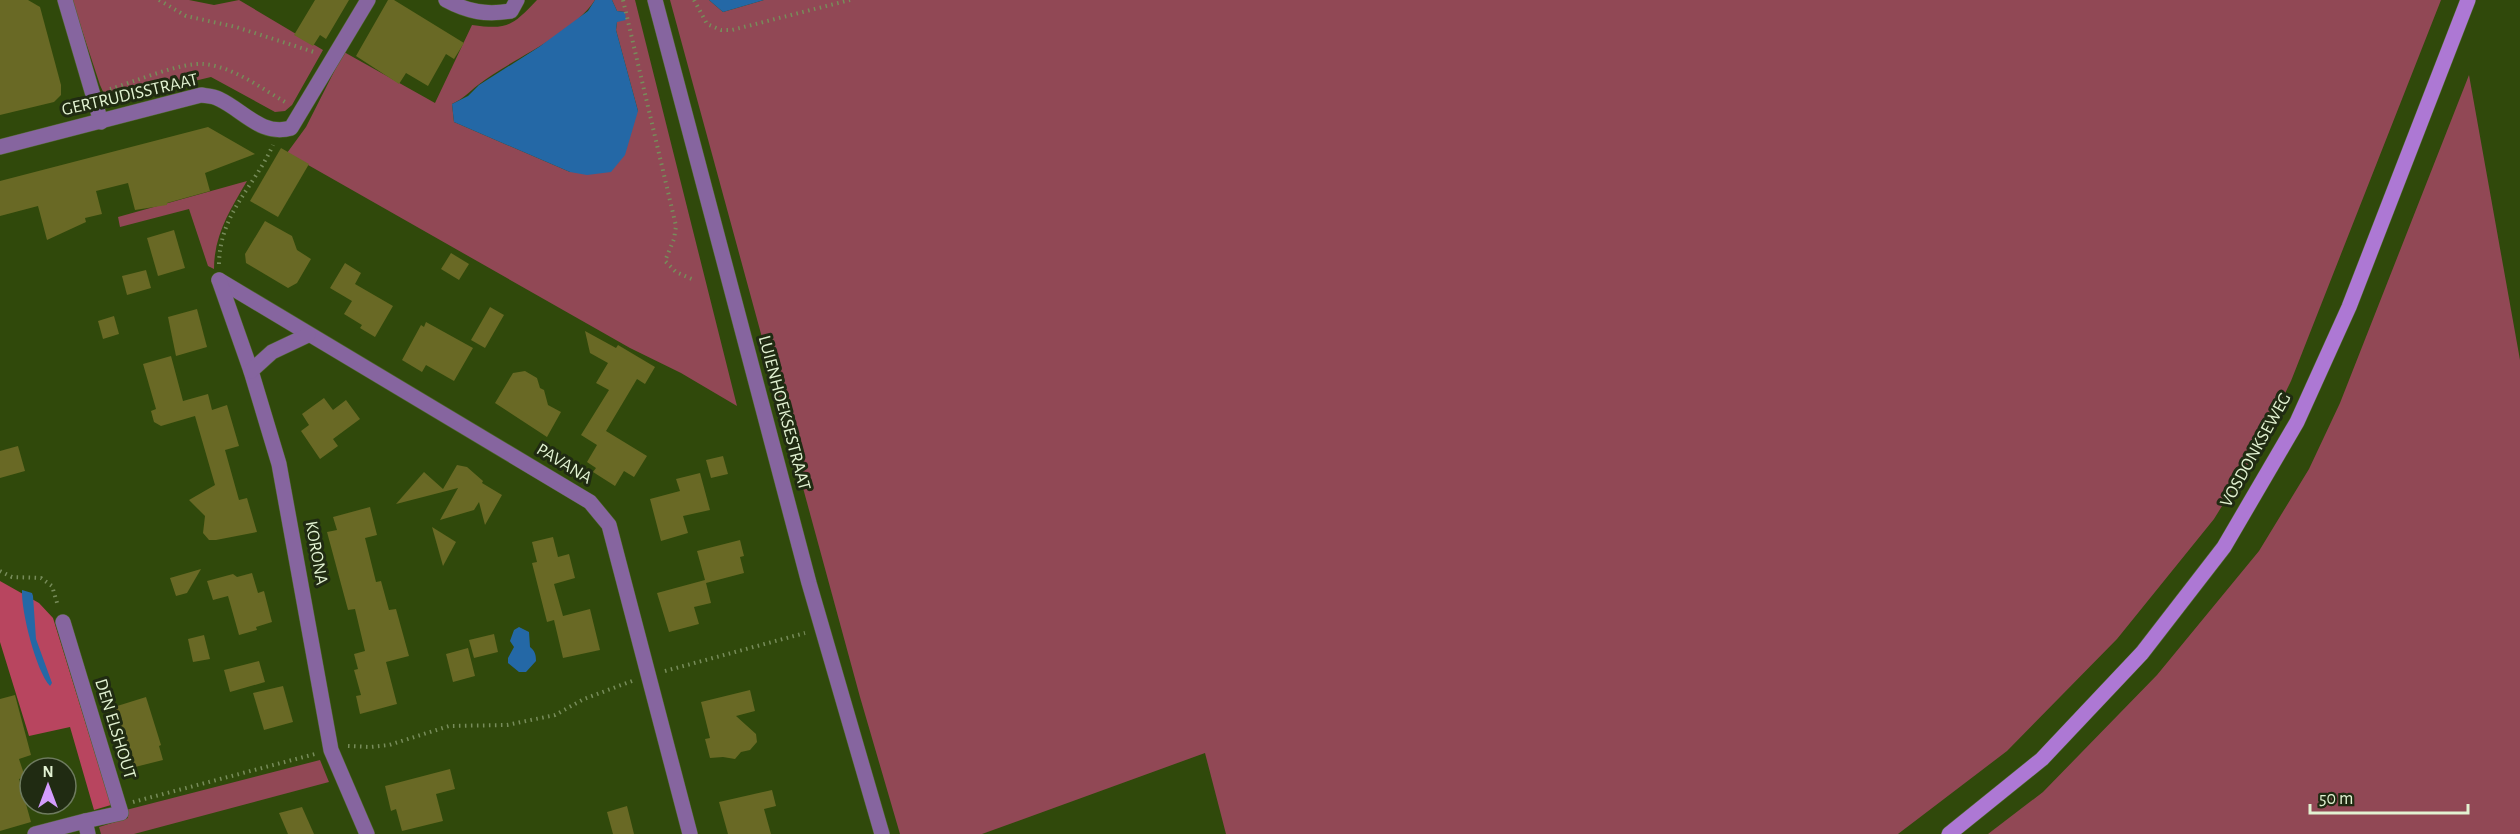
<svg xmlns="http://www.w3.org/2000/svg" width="2520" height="834" viewBox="0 0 2520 834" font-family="'Alegreya Sans',sans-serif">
<rect width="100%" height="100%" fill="#30490b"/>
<!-- green -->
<g fill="#914855">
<polygon points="72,0 189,0 214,5 239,0 323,50 292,105 285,111 275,112 211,77 111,101 105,96 100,85"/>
<path d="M537,0H595C571,36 511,59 478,85C468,93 464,98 452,104L454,122L570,172L638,111L616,30L617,22L625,12L617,11L612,0H635L737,406L681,373L630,348L287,153L306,127L344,52L435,103L472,25C508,30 512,26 537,0Z"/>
<polygon points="670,0 709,0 723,12 764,0 2441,0 2291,381 2261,443 2214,519 2117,639 2007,751 1898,834 1226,834 1205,753 982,834 900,834 860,697"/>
<polygon points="2469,75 2520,360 2520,834 1988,834 2043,792 2157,675 2259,551 2309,469 2340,403"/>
<path d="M247,181C230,210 214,235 214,269L208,266L189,209L120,227L118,217Z"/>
<polygon points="320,760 329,782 134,834 101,834 99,827 128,818 126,810"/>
</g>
<!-- forest -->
<polygon fill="#b8455f" points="0,581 39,603 53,618 111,805 94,810 70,727 29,736 0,642"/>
<!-- water -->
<g fill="#2468a6">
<polygon points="595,0 612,0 617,11 625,12 626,20 617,22 616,30 638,111 625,155 611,172 587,175 570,172 454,122 452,104 468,96 479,85 539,47 588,11"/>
<polygon points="709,0 764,0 723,12"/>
<path d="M22,590L32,593L33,596L36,639L52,683L50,686C36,671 21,611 22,590Z"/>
<path d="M519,627L529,632L530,647C535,651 536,655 536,661L526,672H519L508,663V658L514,647L510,641L514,630Z"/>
</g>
<!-- building -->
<g fill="#696925">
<polygon points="0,0 28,0 40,7 61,85 61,95 54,102 0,115"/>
<polygon points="315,0 349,0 326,39 320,35 313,46 294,35"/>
<polygon points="388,0 394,0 464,43 454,59 446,54 428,86 406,73 399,84 356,56"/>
<polygon points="208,127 255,154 205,173 210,191 167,203 167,205 135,210 128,183 96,191 102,214 85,218 86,222 47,240 38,206 0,216 0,181"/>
<polygon points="281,148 309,164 278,217 250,201"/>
<polygon points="265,221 292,236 297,250 311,259 297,283 288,288 246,263 245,254"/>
<polygon points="174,230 185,268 158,276 147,238"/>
<polygon points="451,253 469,264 459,280 441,269"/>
<polygon points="345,263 361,273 355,284 393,306 375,337 360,328 362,325 344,314 352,301 330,288"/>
<polygon points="146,270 151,288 127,295 122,276"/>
<polygon points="490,307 504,315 485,348 471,340"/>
<polygon points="197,309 207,347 176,356 168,317"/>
<polygon points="114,316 119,334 103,339 98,321"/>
<polygon points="426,322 473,348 454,381 426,365 422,372 402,360 421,325 424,327"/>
<polygon points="585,331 616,348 618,345 655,367 645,384 637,379 606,431 647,456 634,477 624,471 615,486 593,472 596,468 587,462 597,445 581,435 609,390 596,383 608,363 590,353"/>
<polygon points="171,356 183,401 208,394 212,410 227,405 239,446 225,450 239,500 247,498 257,532 216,540 209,540 203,533 205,516 189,500 215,485 195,416 161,426 154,422 151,411 156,409 143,364"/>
<polygon points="525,371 537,378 540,388 544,390 548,405 561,412 547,437 495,403 513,373"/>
<polygon points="324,398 333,410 346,400 360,419 333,439 338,446 320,459 301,431 309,425 302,414"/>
<polygon points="18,446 25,471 0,478 0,451"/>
<polygon points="723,456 728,474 711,478 706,460"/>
<polygon points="457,465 467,467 483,481 482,483 502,495 485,525 479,502 474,510 440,520 458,488 396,504 424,472 443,489"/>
<polygon points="700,473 710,510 683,516 688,533 661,541 650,499 680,491 676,479"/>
<polygon points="370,507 377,535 365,538 376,582 381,581 389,610 396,609 409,656 386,662 397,704 360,714 356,696 361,695 354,670 358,669 354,654 365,651 355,609 348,610 327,532 337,530 333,517"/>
<polygon points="432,527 456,542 443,566"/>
<polygon points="553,537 558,557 569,554 575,578 554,584 563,616 590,609 600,650 563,658 554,620 547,622 532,563 537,562 532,542"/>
<polygon points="740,540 744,556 740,557 744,573 706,583 711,603 694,607 699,624 669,632 657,593 705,580 697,551"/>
<polygon points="201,569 187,593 176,596 170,578"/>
<polygon points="252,573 258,593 264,591 272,622 256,627 257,630 239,635 228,596 213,600 207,581 233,574 237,577"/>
<polygon points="494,634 498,652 474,658 469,640"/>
<polygon points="204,635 210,659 193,662 188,639"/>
<polygon points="468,648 475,676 453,682 446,654"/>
<polygon points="259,661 265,682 230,692 224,670"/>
<polygon points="283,686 293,722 264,730 253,693"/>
<polygon points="750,690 755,711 736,716 756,734 757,742 750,750 741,752 735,759 723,757 710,758 705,739 710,738 701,702"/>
<polygon points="15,695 31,755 19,759 25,777 19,779 31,822 0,831 0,699"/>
<polygon points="146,697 161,745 159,746 163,760 131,768 114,707"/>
<polygon points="450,769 455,789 436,794 443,821 402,831 396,809 391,811 385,786"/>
<polygon points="772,790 776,806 764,809 771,834 728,834 719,802"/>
<polygon points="627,806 634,834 613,834 607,812"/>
<polygon points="302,807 314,834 288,834 279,813"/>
</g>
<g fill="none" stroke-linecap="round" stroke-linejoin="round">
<defs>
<g id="street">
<polyline points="65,0 101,122"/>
<path d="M446,0C468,12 486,15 511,11L517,0"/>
<polyline points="655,0 809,583 882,834"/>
<path d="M0,147L201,95C207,96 214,96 219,99C243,110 262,137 291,128L368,0"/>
<polyline points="219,280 590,502 609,525 690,834"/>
<polyline points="219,280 251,371 279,464 331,750 367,834"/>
<polyline points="251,371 272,352 308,335"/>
<polyline points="63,622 121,813 85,821"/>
<polyline points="35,834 85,821 88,834"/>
</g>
<polyline id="secondary" points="1949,834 2042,759 2142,653 2224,547 2297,422 2349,307 2468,0"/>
</defs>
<!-- street casing -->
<use href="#street" stroke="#50672f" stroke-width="16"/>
<!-- secondary casing -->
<use href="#secondary" stroke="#50672f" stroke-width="16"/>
<!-- path -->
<g stroke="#778c5a" stroke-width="4" stroke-dasharray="1.5 4.5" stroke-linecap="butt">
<polyline points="159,0 186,16 236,27 317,53"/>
<polyline points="623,0 676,226 674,239 665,261 676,272 694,280"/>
<polyline points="694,0 707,24 721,30 732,30 850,0"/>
<path d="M110,89C134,82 181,62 204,64C234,67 262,89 287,103"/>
<path d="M219,264C220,213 253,189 273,145"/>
<polyline points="0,571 12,577 41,578 52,586 58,606"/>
<polyline points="665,671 805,633"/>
<polyline points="348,746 370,747 389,745 449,726 507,725 555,715 584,699 632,681"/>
<polyline points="133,802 315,754"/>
</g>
<!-- street -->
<use href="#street" stroke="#86659f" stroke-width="15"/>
<!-- secondary -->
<use href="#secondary" stroke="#ad78d4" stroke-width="15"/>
</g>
<g text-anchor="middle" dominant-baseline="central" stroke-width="6" stroke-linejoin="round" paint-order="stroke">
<!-- street labels -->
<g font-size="18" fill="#e2f2d2" stroke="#202b12">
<text transform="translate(130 95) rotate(-13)">GERTRUDISSTRAAT</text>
<text transform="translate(784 413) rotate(75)">LUIENHOEKSESTRAAT</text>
<text transform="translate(2256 450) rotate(-61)">VOSDONKSEWEG</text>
<text transform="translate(564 464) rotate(31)">PAVANA</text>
<text transform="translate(316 553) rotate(80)">KORONA</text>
<text transform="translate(115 729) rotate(73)">DEN ELSHOUT</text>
</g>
</g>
<!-- north arrow -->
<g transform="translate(48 786)"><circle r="28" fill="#202b12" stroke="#6e7b5f" stroke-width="1.5"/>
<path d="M0-4.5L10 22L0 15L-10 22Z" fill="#d39cfc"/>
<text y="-9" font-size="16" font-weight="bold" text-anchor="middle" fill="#e2f2d2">N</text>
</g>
<!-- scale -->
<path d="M2310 804v9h158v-9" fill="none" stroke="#e2f2d2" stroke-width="3"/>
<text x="2319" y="804" font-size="18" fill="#e2f2d2" stroke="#202b12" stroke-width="4.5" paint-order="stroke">50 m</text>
</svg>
